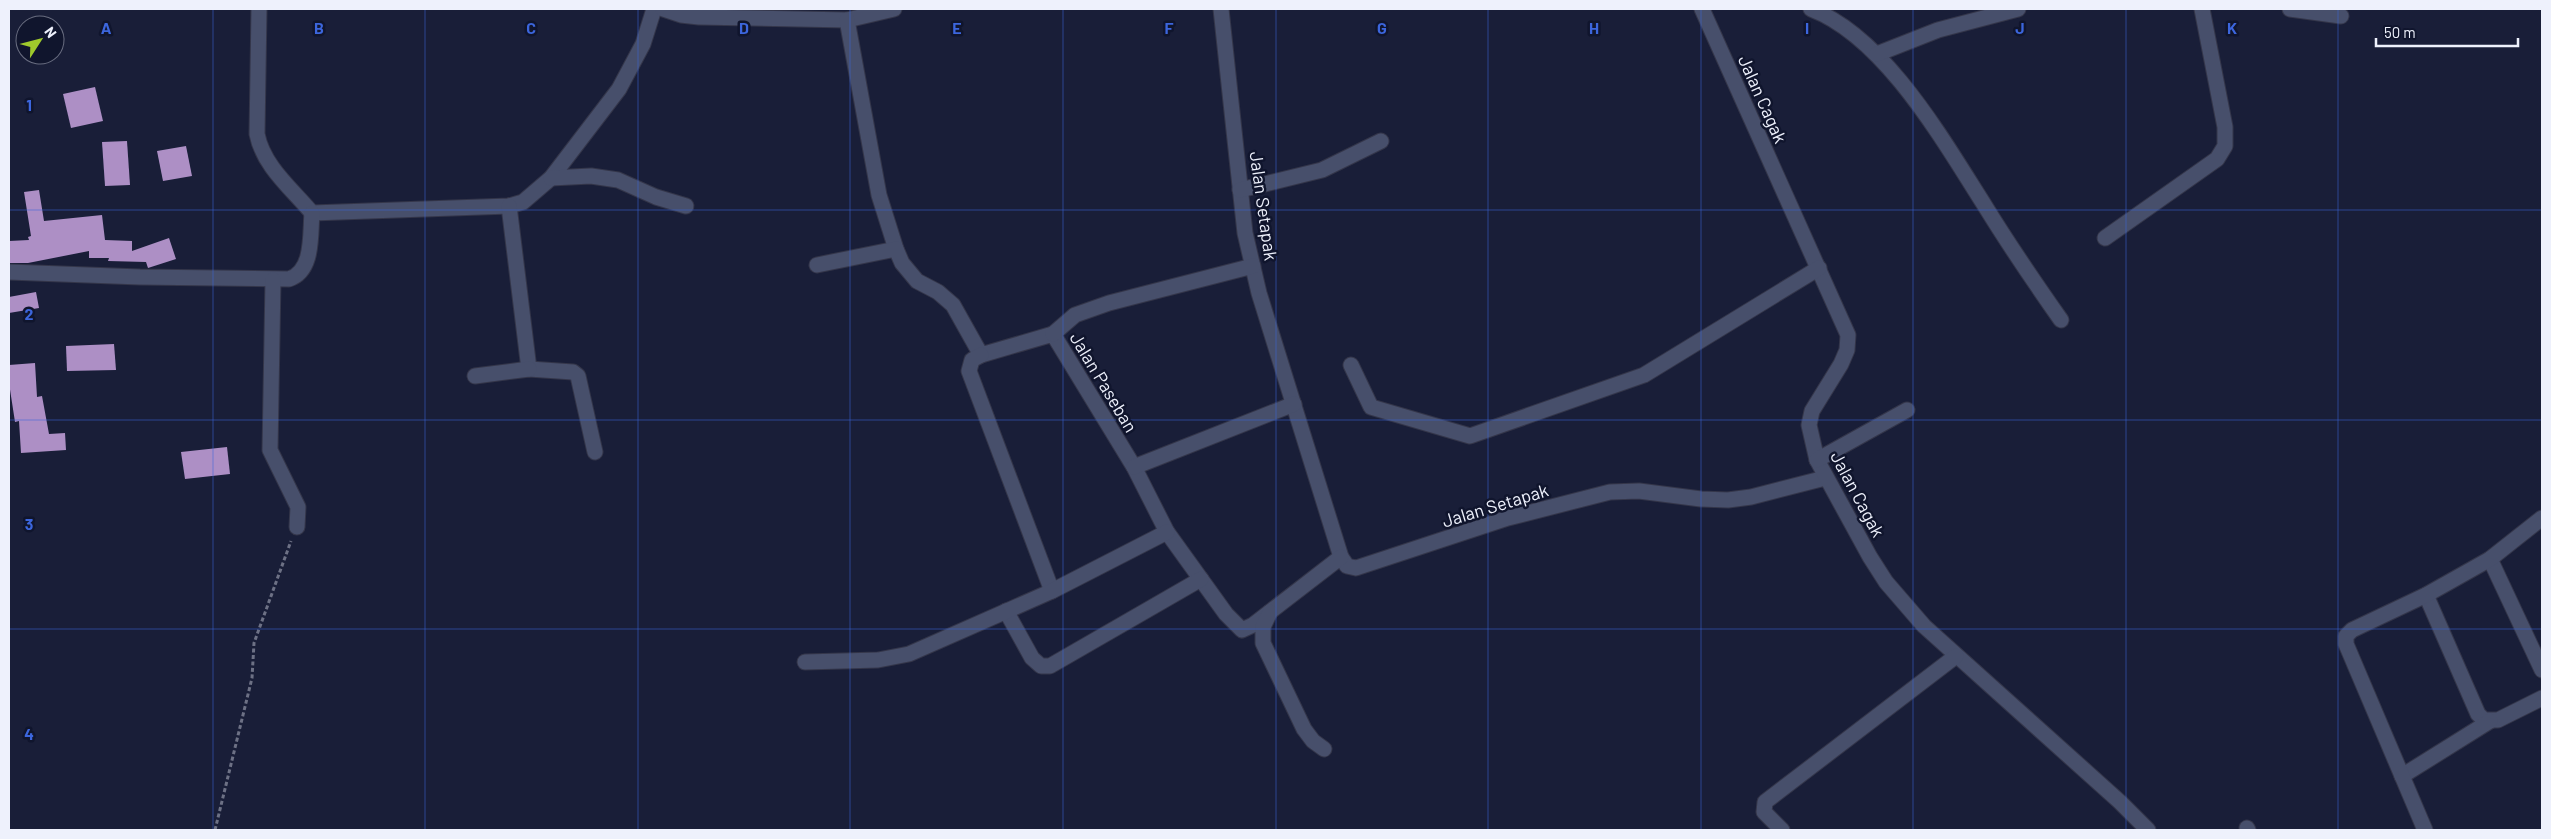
<svg xmlns="http://www.w3.org/2000/svg" width="2551" height="839" viewBox="0 0 2551 839" font-family="Barlow,sans-serif">
<rect width="100%" height="100%" fill="#191e38"/>
<!-- building -->
<g fill="#ad8fc5">
<polygon points="95,87 103,121 71,128 63,94"/>
<polygon points="127,141 130,185 105,186 102,142"/>
<polygon points="186,146 192,176 163,181 157,151"/>
<polygon points="39,190 44,221 102,215 105,240 132,241 132,251 169,238 176,259 148,268 146,262 108,261 109,258 89,258 89,251 28,263 9,263 9,241 29,240 28,237 31,236 24,192"/>
<polygon points="36,292 39,308 9,313 9,297"/>
<polygon points="114,344 116,370 67,371 66,346"/>
<polygon points="35,363 37,397 42,396 49,434 65,433 66,450 21,453 19,421 15,422 9,383 9,365"/>
<polygon points="227,447 230,474 185,479 181,452"/>
</g>
<g fill="none" stroke-linecap="round" stroke-linejoin="round">
<defs>
<g id="minor">
<path d="M259,9L257,134C263,166 292,189 312,213L509,206L523,202L551,178L619,89L643,44L654,9"/>
<polyline points="663,9 681,15 699,17 847,20 894,9"/>
<polyline points="1221,9 1245,233 1259,293 1341,557 1347,566 1356,568 1508,518 1610,492 1639,491 1701,499 1728,500 1751,497 1825,478"/>
<polyline points="1702,9 1848,335 1847,350 1841,364 1812,411 1809,425 1817,460 1870,557 1886,582 1924,626 2120,802 2148,830"/>
<path d="M1811,9C1885,37 1944,142 1985,206C2009,245 2035,283 2061,320"/>
<polyline points="2290,9 2341,16"/>
<polyline points="847,20 879,195 896,249"/>
<polyline points="1877,54 1938,30 2018,9"/>
<polyline points="551,178 591,176 618,180 656,197 686,206"/>
<polyline points="1240,190 1322,170 1381,141"/>
<polyline points="509,206 529,369 573,372 578,376 595,452"/>
<polyline points="2105,238 2217,159 2225,146 2225,127 2202,9"/>
<polyline points="817,265 896,249 902,263 917,281 938,292 953,305 981,355 1053,334 1134,467 1167,532 1226,614 1242,630 1253,625 1341,557"/>
<path d="M9,272L140,277L289,279C314,271 310,234 312,213"/>
<polyline points="273,280 270,450 298,507 297,527"/>
<polyline points="1053,334 1075,315 1109,303 1253,266"/>
<polyline points="981,355 972,360 969,371 1052,591"/>
<polyline points="1351,365 1371,407 1470,436 1644,375 1819,268"/>
<polyline points="475,376 529,369"/>
<polyline points="1817,460 1907,410"/>
<polyline points="1134,467 1294,404"/>
<polyline points="2490,559 2542,670"/>
<polyline points="2426,595 2478,714 2484,720 2498,720 2542,698"/>
<polyline points="1006,611 1032,658 1041,666 1050,666 1201,579"/>
<polyline points="1270,612 1263,627 1263,643 1304,729 1313,741 1324,749"/>
<polyline points="805,662 878,660 909,654 1052,591 1167,532"/>
<polyline points="2402,776 2490,721"/>
<polyline points="2247,828 2248,830"/>
<polyline points="1782,830 1764,812 1765,802 1956,656"/>
<polyline points="2425,830 2346,644 2346,636 2352,630 2426,595 2490,559 2542,518"/>
</g>
</defs>
<!-- minor casing -->
<use href="#minor" stroke="#34364a" stroke-width="17"/>
<!-- path -->
<polyline stroke="#6d7185" stroke-width="3" stroke-dasharray="4 2.5" stroke-linecap="butt" points="215,830 252,678 254,643 291,541"/>
<!-- minor -->
<use href="#minor" stroke="#474f6b" stroke-width="15"/>
</g>
<!-- grid -->
<path fill="none" stroke="#3c66dd" stroke-width="1" stroke-opacity="0.55" d="M213,9V830M425,9V830M638,9V830M850,9V830M1063,9V830M1276,9V830M1488,9V830M1701,9V830M1913,9V830M2126,9V830M2338,9V830M9,210H2542M9,420H2542M9,629H2542"/>
<g text-anchor="middle" dominant-baseline="central" stroke-width="5" stroke-linejoin="round" paint-order="stroke">
<!-- street labels -->
<g font-size="18" fill="#eef1fc" stroke="#10152d">
<text transform="translate(1763 99) rotate(66)">Jalan Cagak</text>
<text transform="translate(1264 206) rotate(82)">Jalan Setapak</text>
<text transform="translate(1104 382) rotate(59)">Jalan Paseban</text>
<text transform="translate(1858 494) rotate(62)">Jalan Cagak</text>
<text transform="translate(1495 505) rotate(-17)">Jalan Setapak</text>
</g>
</g>
<g font-size="16" text-anchor="middle" font-weight="bold" fill="#3c66dd" stroke="#10152d" stroke-width="5" stroke-linejoin="round" paint-order="stroke">
<text x="106" y="34">A</text>
<text x="319" y="34">B</text>
<text x="531" y="34">C</text>
<text x="744" y="34">D</text>
<text x="957" y="34">E</text>
<text x="1169" y="34">F</text>
<text x="1382" y="34">G</text>
<text x="1594" y="34">H</text>
<text x="1807" y="34">I</text>
<text x="2020" y="34">J</text>
<text x="2232" y="34">K</text>
<text x="29" y="111">1</text>
<text x="29" y="320">2</text>
<text x="29" y="530">3</text>
<text x="29" y="740">4</text>
</g>
<!-- border -->
<rect width="2551" height="839" fill="none" stroke="#eef1fc" stroke-width="20"/>
<!-- north arrow -->
<g transform="translate(40 40) rotate(54)"><circle r="24" fill="#10152d" stroke="#696d80"/>
<path d="M0-4L9 19L0 12L-9 19Z" fill="#9fca2c"/>
<text y="-8" font-size="14" font-weight="bold" text-anchor="middle" fill="#eef1fc">N</text>
</g>
<!-- scale -->
<path d="M2376 38v8h142v-8" fill="none" stroke="#eef1fc" stroke-width="2.5"/>
<text x="2384" y="38" font-size="15" fill="#eef1fc" stroke="#10152d" stroke-width="4" paint-order="stroke">50 m</text>
</svg>
